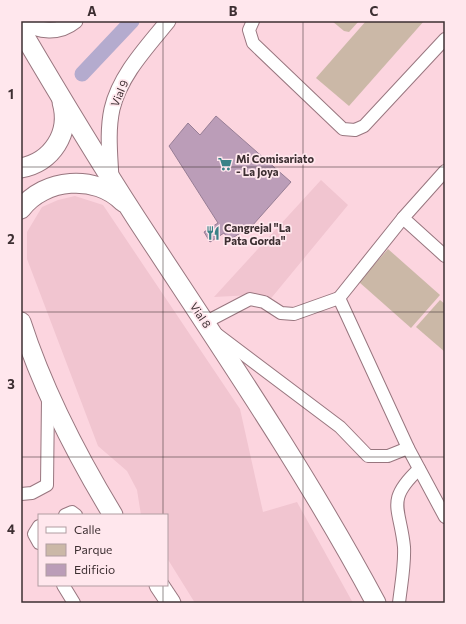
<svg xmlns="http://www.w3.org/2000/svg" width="466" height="624" viewBox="0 0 466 624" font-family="Commissioner,sans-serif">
<rect width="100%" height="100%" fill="#fcd5df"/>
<!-- built -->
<g fill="#f1c5d0">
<polygon points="321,180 348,205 268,302 252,295 214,297"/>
<polygon points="75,196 103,205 240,409 263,512 297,502 353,603 195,603 167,558 167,515 141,515 137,490 127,471 98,446 27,259 27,232 42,207 58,200"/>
</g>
<!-- green -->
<g fill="#cbb8a7">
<polygon points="332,21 359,21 349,32 344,31"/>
<polygon points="366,21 424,21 349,106 316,78"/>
<polygon points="388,249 440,295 411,328 359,282"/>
<polygon points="440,300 445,304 445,352 416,327"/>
</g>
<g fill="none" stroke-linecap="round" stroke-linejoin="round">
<!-- canal -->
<polyline stroke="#b4abce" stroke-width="15" points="82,74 132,21"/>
</g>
<!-- building -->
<polygon fill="#bb9db8" stroke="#977e95" points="216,116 291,182 252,226 229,240 224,233 210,242 204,232 218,223 169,146 188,123 200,135"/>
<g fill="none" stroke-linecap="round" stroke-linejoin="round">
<defs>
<g id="minor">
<polyline points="253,21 249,30 253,43 343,129 355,130 364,126 445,39"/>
<polyline points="445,171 403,218 339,298 408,448 445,517"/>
<polyline points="403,218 445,256"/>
<polyline points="206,322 250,299 264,302 281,313 294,314 339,298"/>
<polyline points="218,335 340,427 368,456 388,456 408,448"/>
<polyline points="21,494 32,493 47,485 48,399"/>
<polyline points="65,515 72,512 76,515"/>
<polyline points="39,526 34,534 39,543"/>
<polyline points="63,585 74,603"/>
<path d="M399,603C401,585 405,565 404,547C400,507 385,501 419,469"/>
</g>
<g id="tertiary">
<path d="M22,21C39,32 59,34 75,21"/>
<path d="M111,179C110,156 107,132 112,109C120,75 147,47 168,21"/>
</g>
<g id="primary">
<path d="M21,30C58,93 96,156 136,218C219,345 305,470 376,603"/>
<path d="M21,168C52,162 71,133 62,102"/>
<path d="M21,209C44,178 96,174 123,202"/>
<path d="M21,322C43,390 76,454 113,515"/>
<polyline points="159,585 171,603"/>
</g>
</defs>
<!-- minor casing -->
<use href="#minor" stroke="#98767f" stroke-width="14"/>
<!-- tertiary casing -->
<use href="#tertiary" stroke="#98767f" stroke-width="17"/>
<!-- primary casing -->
<use href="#primary" stroke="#98767f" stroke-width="21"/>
<!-- minor -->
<use href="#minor" stroke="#fff" stroke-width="12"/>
<!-- tertiary -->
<use href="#tertiary" stroke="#fff" stroke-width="15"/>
<!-- primary -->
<use href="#primary" stroke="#fff" stroke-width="19"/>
</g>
<!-- grid -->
<path fill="none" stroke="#3d2f32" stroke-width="1" stroke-opacity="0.55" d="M163,21V515M303,21V603M21,167H445M21,312H445M21,457H445M163,585V603"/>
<!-- icons -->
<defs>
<symbol id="supermarket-bare" viewBox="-9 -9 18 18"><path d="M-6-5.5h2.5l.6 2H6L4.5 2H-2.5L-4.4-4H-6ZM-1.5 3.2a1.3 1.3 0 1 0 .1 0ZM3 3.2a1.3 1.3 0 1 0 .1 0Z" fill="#3a8287" stroke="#ffe7ed" stroke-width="2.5" paint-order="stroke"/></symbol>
<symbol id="restaurant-bare" viewBox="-9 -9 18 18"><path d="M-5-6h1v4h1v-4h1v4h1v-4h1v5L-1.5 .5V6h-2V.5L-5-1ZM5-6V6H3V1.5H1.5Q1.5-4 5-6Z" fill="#3a8287" stroke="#ffe7ed" stroke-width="2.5" paint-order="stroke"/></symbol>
</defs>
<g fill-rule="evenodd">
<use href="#supermarket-bare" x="215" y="154" width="20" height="20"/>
<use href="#restaurant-bare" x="203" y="223" width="20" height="20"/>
</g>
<g text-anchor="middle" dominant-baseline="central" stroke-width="3.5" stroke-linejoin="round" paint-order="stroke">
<!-- street labels -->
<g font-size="11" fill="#3d2f32" stroke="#ffe7ed">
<text transform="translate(119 93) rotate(-67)">Vial 9</text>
<text transform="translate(201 315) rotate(56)">Vial 8</text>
</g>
<!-- poi labels -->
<g font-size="11" font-weight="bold" fill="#3d2f32" stroke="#ffe7ed" text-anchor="start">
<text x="236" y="158">Mi Comisariato<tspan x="236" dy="13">- La Joya</tspan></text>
<text x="224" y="227">Cangrejal "La<tspan x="224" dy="13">Pata Gorda"</tspan></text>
</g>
</g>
<!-- border -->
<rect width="466" height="624" fill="none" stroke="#ffe7ed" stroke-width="44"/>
<!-- legend -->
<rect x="38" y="514" width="130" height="72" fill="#ffe7ed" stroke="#b19da2"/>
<rect x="46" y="527" width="20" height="6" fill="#ffffff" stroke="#b19da2"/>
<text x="74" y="534" font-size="12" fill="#3d2f32">Calle</text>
<rect x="46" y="544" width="20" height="12" fill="#cbb8a7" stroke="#b19da2"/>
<text x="74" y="554" font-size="12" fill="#3d2f32">Parque</text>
<rect x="46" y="564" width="20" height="12" fill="#bb9db8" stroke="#b19da2"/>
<text x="74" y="574" font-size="12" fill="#3d2f32">Edificio</text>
<rect x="22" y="22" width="422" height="580" fill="none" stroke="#3d2f32" stroke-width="1.5"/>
<g font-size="13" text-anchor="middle" font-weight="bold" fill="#3d2f32">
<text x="92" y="16">A</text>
<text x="233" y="16">B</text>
<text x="374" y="16">C</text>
<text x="11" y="99">1</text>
<text x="11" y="244">2</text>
<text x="11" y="389">3</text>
<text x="11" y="534">4</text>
</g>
</svg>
